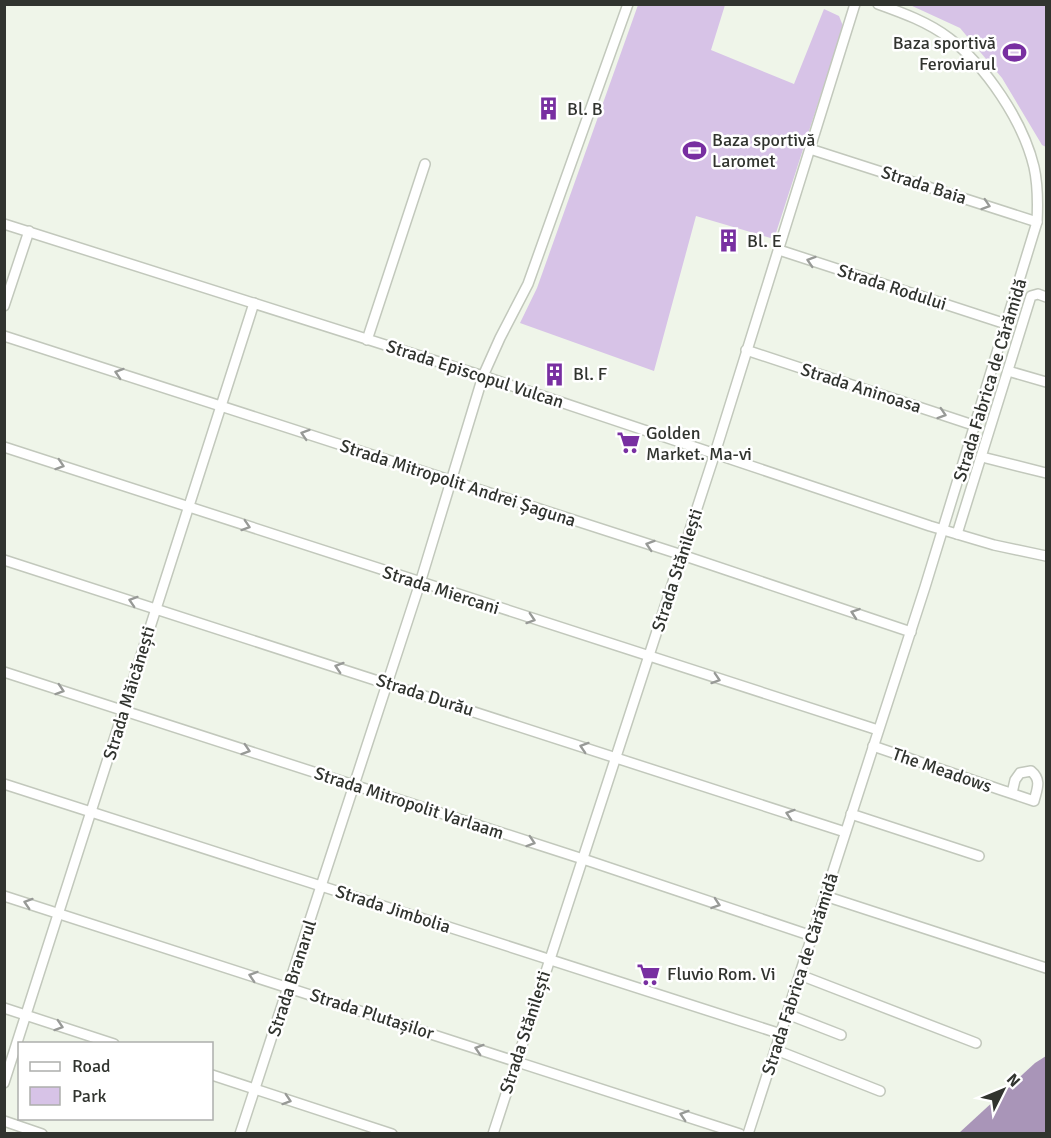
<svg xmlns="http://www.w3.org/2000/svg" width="1051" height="1138" viewBox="0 0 1051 1138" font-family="Signika,sans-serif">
<rect width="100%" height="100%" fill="#eff5e9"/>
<!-- green -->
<g fill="#d7c3e7">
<polygon points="638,5 725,5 711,50 794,84 824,9 839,16 843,26 774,239 696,216 654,371 520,323 537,288"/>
<polygon points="910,5 1046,5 1046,147 1042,145 1002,78 960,28"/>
</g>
<!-- water -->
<polygon fill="#a995b8" points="1046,1056 1046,1133 959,1133 1035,1063"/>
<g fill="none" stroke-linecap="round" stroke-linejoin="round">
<defs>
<g id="street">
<polyline points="810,149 1037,222"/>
<polyline points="4,224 483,376 930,526 994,545 1046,556"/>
<polyline points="779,250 1006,324"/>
<polyline points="4,306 29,231"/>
<polyline points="4,336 682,555 911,632"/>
<polyline points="367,340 425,164"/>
<polyline points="746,350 976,426"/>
<polyline points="1008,371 1046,382"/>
<polyline points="4,447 878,730"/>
<polyline points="982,457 1046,473"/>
<polyline points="957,534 1031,296 1038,294 1046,297"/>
<polyline points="4,560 845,832"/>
<polyline points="4,672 589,861 812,936"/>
<path d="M873,746C926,764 980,783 1034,801C1037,789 1042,780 1031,771L1020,773L1015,780L1012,793"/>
<polyline points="4,784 781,1034"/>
<polyline points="851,814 979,856"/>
<polyline points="4,896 740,1134"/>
<polyline points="825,896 1046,968"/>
<polyline points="800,975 976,1043"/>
<polyline points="4,1008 114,1044"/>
<polyline points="787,1014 841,1035"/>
<polyline points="776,1050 880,1091"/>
<polyline points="212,1075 392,1134"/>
<polyline points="4,1083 254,303"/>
<polyline points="4,1121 42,1134"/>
<polyline points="240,1134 420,583 483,376 500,338 528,284 628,4"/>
<polyline points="493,1134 715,453 855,4"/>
<path d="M748,1134L925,587L1037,222C1038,203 1038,185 1034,167C1023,121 986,66 949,38C928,22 903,13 878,4"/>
</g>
</defs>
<!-- street casing -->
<use href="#street" stroke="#c2c8bc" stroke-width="12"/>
<!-- street -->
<use href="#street" stroke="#fff" stroke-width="9"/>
</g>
<!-- one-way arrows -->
<defs><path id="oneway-chevron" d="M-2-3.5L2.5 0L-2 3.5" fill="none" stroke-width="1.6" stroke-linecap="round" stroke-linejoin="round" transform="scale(1.5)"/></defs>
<g stroke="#989a97">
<use href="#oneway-chevron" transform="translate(986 205) rotate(18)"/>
<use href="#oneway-chevron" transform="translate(811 261) rotate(-162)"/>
<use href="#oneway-chevron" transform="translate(119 373) rotate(-162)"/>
<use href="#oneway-chevron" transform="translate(942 414) rotate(18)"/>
<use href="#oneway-chevron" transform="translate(305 434) rotate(-162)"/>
<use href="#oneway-chevron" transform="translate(60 465) rotate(18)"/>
<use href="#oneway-chevron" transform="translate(246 526) rotate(18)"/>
<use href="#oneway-chevron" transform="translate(650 545) rotate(-162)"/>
<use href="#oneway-chevron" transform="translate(133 601) rotate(-162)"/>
<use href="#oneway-chevron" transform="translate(855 613) rotate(-161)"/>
<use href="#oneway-chevron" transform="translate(531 619) rotate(18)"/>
<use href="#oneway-chevron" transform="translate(339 667) rotate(-162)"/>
<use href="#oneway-chevron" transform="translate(716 679) rotate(18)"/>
<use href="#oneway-chevron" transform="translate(60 690) rotate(18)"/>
<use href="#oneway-chevron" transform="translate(584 747) rotate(-162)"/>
<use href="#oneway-chevron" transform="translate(246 750) rotate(18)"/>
<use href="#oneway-chevron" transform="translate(790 814) rotate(-162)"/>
<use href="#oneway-chevron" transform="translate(531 842) rotate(18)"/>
<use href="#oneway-chevron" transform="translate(28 903) rotate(-162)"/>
<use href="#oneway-chevron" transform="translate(716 904) rotate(19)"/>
<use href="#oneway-chevron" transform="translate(253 976) rotate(-162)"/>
<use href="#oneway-chevron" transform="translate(59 1026) rotate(18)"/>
<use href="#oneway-chevron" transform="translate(479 1049) rotate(-162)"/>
<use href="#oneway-chevron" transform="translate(287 1100) rotate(18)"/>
<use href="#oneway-chevron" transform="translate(684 1115) rotate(-162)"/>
</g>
<!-- icons -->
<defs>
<symbol id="stadium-bare" viewBox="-9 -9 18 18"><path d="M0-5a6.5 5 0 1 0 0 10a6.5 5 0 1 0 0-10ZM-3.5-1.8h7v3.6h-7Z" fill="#782fa1" stroke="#fff" stroke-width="2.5" paint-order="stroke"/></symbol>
<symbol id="building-bare" viewBox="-9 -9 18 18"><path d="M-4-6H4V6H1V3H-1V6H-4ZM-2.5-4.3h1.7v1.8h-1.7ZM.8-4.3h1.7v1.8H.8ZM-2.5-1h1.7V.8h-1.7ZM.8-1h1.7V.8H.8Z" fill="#782fa1" stroke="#fff" stroke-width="2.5" paint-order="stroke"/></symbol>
<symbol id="supermarket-bare" viewBox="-9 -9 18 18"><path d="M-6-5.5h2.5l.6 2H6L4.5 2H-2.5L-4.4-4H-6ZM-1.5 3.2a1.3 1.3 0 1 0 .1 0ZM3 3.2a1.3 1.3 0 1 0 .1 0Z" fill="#782fa1" stroke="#fff" stroke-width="2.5" paint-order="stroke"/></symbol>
</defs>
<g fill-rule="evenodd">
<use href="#stadium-bare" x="998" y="36" width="33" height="33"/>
<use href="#building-bare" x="532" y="92" width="33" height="33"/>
<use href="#stadium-bare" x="678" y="134" width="33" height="33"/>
<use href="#building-bare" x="712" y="224" width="33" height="33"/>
<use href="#building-bare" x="538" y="358" width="33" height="33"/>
<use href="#supermarket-bare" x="612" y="426" width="33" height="33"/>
<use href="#supermarket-bare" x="632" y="958" width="33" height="33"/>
</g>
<g text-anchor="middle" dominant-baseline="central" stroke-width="5" stroke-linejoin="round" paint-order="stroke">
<!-- poi labels -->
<g font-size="18" fill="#31342f" stroke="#fff" text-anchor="start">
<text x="996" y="43" text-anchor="end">Baza sportivă<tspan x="996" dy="21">Feroviarul</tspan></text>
<text x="567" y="109">Bl. B</text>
<text x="712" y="140">Baza sportivă<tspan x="712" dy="21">Laromet</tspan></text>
<text x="747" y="241">Bl. E</text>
<text x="573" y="374">Bl. F</text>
<text x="646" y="433">Golden<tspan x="646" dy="21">Market. Ma-vi</tspan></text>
<text x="667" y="974">Fluvio Rom. Vi</text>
</g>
<!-- street labels -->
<g font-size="18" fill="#31342f" stroke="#fff">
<text transform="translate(924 185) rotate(18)">Strada Baia</text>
<text transform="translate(892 287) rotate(18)">Strada Rodului</text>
<text transform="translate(475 374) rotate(18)">Strada Episcopul Vulcan</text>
<text transform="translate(990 380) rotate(-73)">Strada Fabrica de Cărămidă</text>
<text transform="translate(861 388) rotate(18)">Strada Aninoasa</text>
<text transform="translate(458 483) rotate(18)">Strada Mitropolit Andrei Șaguna</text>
<text transform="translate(677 570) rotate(-72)">Strada Stănilești</text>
<text transform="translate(441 590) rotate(18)">Strada Miercani</text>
<text transform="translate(129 693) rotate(-73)">Strada Măicănești</text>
<text transform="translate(425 695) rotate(18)">Strada Durău</text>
<text transform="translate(942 770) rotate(19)">The Meadows</text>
<text transform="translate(409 803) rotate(18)">Strada Mitropolit Varlaam</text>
<text transform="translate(393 909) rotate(18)">Strada Jimbolia</text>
<text transform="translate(800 974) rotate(-72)">Strada Fabrica de Cărămidă</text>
<text transform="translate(292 978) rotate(-72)">Strada Branarul</text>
<text transform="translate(372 1014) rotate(18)">Strada Plutașilor</text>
<text transform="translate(525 1032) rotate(-72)">Strada Stănilești</text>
</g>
</g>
<!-- border -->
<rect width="1051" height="1138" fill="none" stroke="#31342f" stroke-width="12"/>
<!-- legend -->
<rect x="18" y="1042" width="195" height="78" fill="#ffffff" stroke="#adaeac" stroke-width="1.5"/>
<rect x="30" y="1062" width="30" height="9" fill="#ffffff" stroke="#adaeac" stroke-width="1.5"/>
<text x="72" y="1072" font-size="18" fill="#31342f">Road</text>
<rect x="30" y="1087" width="30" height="18" fill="#d7c3e7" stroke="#adaeac" stroke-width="1.5"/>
<text x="72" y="1102" font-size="18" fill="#31342f">Park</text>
<!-- north arrow -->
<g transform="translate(1003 1090) rotate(47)" stroke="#ffffff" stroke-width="4.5" paint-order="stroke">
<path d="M0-4.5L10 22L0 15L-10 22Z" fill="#31342f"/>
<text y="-9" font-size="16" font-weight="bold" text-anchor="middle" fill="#31342f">N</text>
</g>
</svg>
